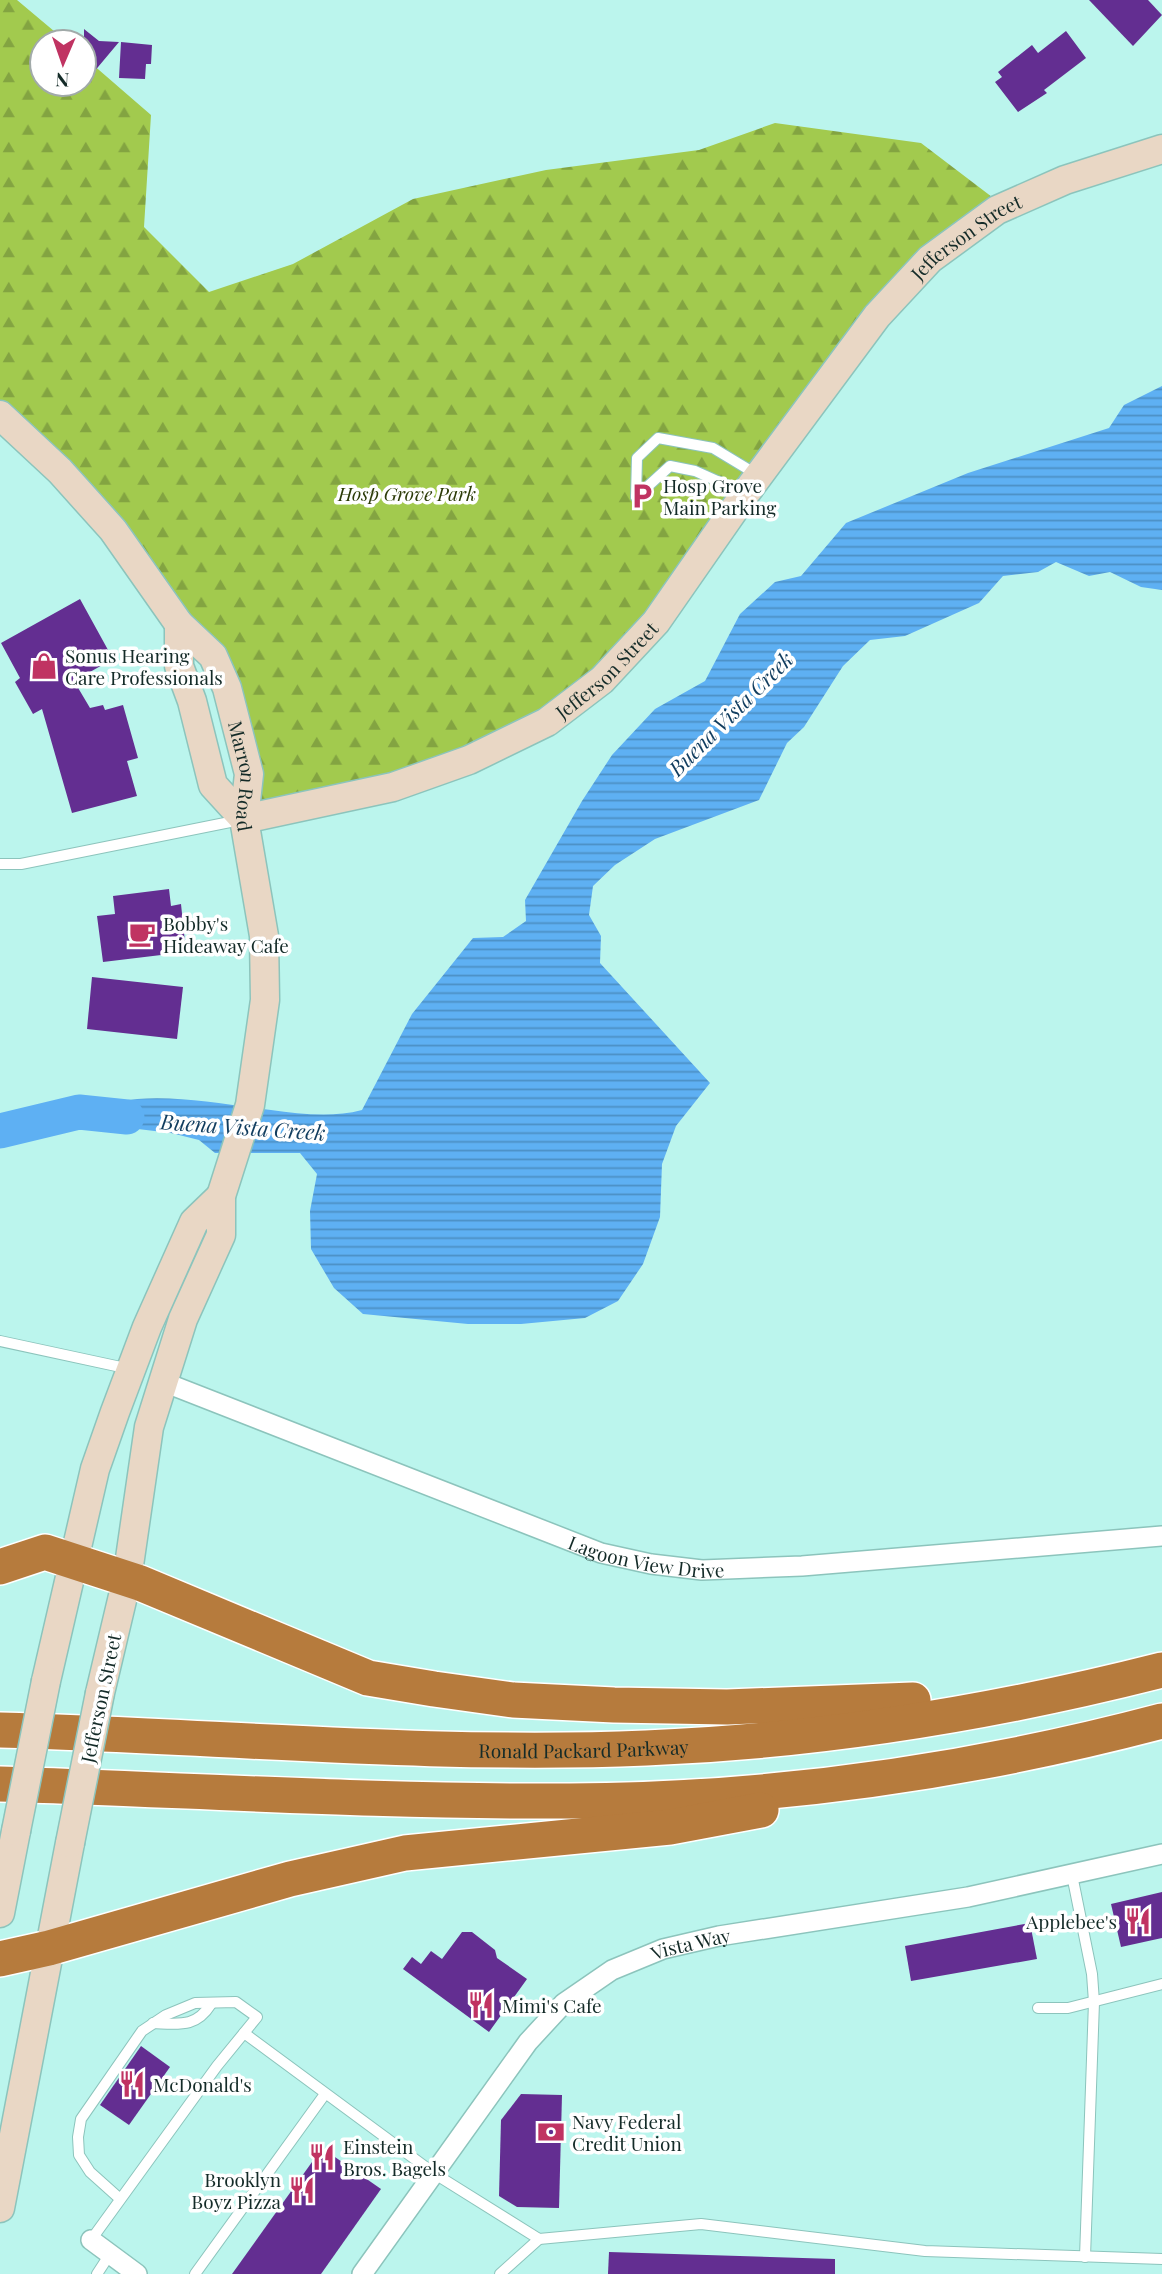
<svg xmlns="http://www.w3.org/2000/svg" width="1162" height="2274" viewBox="0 0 1162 2274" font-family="'Playfair Display',serif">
<defs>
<pattern id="forest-firs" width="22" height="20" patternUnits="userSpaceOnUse" patternTransform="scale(1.75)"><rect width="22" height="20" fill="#a2ca4e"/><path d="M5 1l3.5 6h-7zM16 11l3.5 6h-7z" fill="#83a441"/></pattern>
<pattern id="water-rules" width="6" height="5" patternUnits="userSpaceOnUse" patternTransform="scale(1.75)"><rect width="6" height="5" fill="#5eb0f3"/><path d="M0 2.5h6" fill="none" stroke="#4c8fc5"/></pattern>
</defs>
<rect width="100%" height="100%" fill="#bbf5ed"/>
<!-- forest -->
<polygon fill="url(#forest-firs)" points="0,0 17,0 67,42 42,42 42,84 84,84 84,57 151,115 144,227 209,292 293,264 413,199 546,170 699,150 775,123 921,143 992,197 923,248 642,621 580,685 518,724 451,756 373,782 253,807 206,656 123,526 0,401"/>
<!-- water -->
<path fill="url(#water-rules)" d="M1162,386V590L1141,587L1110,572L1089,576L1056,562L1038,572L1003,576L979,603L905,636L870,640L843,666L804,727L787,743L759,800L655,839L615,865L593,886L589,915L601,936L600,963L710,1083L676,1126L662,1164L660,1217L643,1264L618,1301L585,1318L521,1324H468L363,1314L334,1288L311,1249L310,1211L317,1174L300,1153H215L199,1140L171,1133L88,1123L79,1112C141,1087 206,1102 271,1110C301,1114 332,1118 362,1110L412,1014L473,938L503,937L526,921L525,900L582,801L612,755L655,709L705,681L740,614L775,582L801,576L846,523L968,473L1109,428L1124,405Z"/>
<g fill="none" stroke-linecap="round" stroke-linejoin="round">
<!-- river -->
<polyline stroke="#5eb0f3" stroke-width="35" points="0,1131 79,1112 127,1117"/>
</g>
<!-- building -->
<g fill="#632e91">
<polygon points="1089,0 1148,0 1162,15 1133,46"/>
<polygon points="84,29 99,41 119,42 93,73 84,66"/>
<polygon points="1066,31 1086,58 1044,90 1047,93 1018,112 995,82 1002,77 998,72 1032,45 1038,53"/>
<polygon points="121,42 152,45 151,64 146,64 145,79 119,78"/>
<polygon points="80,599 113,659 74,681 90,708 103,705 105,710 123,705 138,758 127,761 137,796 72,813 42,709 33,714 15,682 20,678 1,643"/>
<polygon points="169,889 171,906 181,904 186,952 103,962 97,916 115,914 113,896"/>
<polygon points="92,977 183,987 177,1039 87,1029"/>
<polygon points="1162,1892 1162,1938 1121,1947 1111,1904"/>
<polygon points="1030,1923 1037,1959 911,1981 905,1946"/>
<polygon points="462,1932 472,1932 495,1950 497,1958 527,1979 489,2032 403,1969 412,1957 421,1964 431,1951 442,1959"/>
<polygon points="141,2046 170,2067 129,2125 100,2105"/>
<polygon points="521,2094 562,2095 559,2208 517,2207 499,2196 501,2120"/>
<polygon points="322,2148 381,2189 321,2274 232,2274"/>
<polygon points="609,2252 835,2259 835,2274 608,2274"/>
</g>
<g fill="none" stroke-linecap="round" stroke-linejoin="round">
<defs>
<g id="service">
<polyline points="636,497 637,458 658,438 713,448 756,474"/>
<polyline points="636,497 670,466 695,471 744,493"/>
<polyline points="0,864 21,864 240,820"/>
<polyline points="0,1341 130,1369"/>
<polyline points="1072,1875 1092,1974 1094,2002 1085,2257"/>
<polyline points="1038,2008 1068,2008 1162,1984"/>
<path d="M153,2023C179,2024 196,2028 211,2004"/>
<polyline points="244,2033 435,2174 539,2239 701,2224 925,2251 1162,2259"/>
<polyline points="91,2240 217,2066 257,2017 236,2002 195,2003 166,2015 142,2031 81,2119 78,2137 79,2155 90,2172 119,2198"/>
<polyline points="97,2274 110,2254"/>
<polyline points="195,2274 325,2094"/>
<polyline points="500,2274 539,2239"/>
</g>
<g id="minor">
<path id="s1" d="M161,1381L601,1553L651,1564L702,1570L802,1566L1162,1536"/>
<polyline points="91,2240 137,2274"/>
<path id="s2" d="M362,2274L528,2042L564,2003L612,1970L663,1949L719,1936L968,1897L1162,1854"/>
</g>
<g id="secondary">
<path id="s3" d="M0,415L60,471L113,530L179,624L213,656L227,688L249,774L244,819L264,936L265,1000L250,1105L221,1196V1235L183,1319L149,1427L127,1579L100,1693"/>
<polyline points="179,624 179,666 192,701 213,785 244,819"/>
<path id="s4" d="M244,819L393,787L469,760L547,722L602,680L656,622L745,494L877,316L930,259L997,210L1065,180L1162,149"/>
<polyline points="46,1681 95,1469 115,1412 147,1327 194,1222 221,1196"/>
<polyline points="0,1913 16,1831"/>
<polyline points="0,2208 70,1843"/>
</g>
<g id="motorway">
<polyline points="0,1567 45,1552 140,1583 368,1678 434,1689 513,1700 614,1705 727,1707 913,1700"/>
<path id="s5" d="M0,1730C214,1736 432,1757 646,1748C820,1741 993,1713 1162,1670"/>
<path d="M0,1784C190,1790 380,1802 570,1801C770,1800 969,1772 1162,1721"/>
<polyline points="0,1959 49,1948 290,1879 405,1853 670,1827 761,1810"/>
</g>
</defs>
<!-- service casing -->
<use href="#service" stroke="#8cc4bc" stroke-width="12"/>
<!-- minor casing -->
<use href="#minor" stroke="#8cc4bc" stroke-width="22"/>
<!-- secondary casing -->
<use href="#secondary" stroke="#8cc4bc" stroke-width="31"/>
<!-- motorway casing -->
<use href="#motorway" stroke="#fff" stroke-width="38"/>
<!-- service -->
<use href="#service" stroke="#fff" stroke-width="10"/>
<!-- minor -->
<use href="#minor" stroke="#fff" stroke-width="19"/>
<!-- secondary -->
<use href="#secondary" stroke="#e9d7c5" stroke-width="28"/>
<!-- motorway -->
<use href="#motorway" stroke="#b67b3d" stroke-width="35"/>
<defs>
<g id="secondary-bridge">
<polyline points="16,1831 46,1681"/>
<polyline points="70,1843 100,1693"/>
</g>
</defs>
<!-- secondary-bridge casing -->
<use href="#secondary-bridge" stroke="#8cc4bc" stroke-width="31" stroke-linecap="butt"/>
<!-- secondary-bridge -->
<use href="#secondary-bridge" stroke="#e9d7c5" stroke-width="28"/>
</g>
<!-- icons -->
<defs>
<symbol id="parking-bare" viewBox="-9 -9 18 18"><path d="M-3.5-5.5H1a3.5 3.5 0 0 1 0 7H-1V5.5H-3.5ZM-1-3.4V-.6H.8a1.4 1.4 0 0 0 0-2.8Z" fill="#c03362" stroke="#fff" stroke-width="2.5" paint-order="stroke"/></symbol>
<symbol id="shop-bare" viewBox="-9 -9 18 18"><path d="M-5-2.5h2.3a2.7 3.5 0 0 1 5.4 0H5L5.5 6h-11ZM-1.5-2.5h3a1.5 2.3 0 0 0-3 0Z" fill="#c03362" stroke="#fff" stroke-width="2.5" paint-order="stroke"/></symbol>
<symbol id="cafe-bare" viewBox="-9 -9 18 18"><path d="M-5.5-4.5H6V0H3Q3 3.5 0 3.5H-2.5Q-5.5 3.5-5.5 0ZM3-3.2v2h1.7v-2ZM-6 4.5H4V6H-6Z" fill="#c03362" stroke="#fff" stroke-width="2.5" paint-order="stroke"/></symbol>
<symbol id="restaurant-bare" viewBox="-9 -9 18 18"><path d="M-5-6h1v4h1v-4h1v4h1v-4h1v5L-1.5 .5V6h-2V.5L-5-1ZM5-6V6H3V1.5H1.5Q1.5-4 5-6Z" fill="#c03362" stroke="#fff" stroke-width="2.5" paint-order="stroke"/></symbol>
<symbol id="bank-bare" viewBox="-9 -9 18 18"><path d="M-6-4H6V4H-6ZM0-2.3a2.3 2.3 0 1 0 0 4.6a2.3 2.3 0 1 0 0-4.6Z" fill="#c03362" stroke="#fff" stroke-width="2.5" paint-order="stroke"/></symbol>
</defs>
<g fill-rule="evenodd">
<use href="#parking-bare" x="623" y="477" width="38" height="38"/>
<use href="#shop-bare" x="25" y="647" width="38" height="38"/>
<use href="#cafe-bare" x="123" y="915" width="38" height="38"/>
<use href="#restaurant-bare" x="1119" y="1902" width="38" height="38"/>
<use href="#restaurant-bare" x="462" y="1986" width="38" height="38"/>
<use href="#restaurant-bare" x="113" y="2065" width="38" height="38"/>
<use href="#bank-bare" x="532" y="2113" width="38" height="38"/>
<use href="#restaurant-bare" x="303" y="2138" width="38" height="38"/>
<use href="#restaurant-bare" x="283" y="2171" width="38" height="38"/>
</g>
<g text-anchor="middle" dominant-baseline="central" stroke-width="7" stroke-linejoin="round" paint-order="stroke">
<!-- street labels -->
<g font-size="19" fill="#142b28" stroke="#fff">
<text stroke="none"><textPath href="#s4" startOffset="966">Jefferson Street</textPath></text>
<text stroke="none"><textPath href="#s4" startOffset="399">Jefferson Street</textPath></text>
<text stroke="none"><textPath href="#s3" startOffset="448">Marron Road</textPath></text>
<text stroke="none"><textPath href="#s1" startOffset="518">Lagoon View Drive</textPath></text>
<text transform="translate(100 1698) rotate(-78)">Jefferson Street</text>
<text stroke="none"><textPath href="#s5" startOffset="584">Ronald Packard Parkway</textPath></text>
<text stroke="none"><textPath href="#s2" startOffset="480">Vista Way</textPath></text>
</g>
<!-- poi labels -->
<g font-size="19" fill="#142b28" stroke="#fff" text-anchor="start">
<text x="663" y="485">Hosp Grove<tspan x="663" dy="22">Main Parking</tspan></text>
<text x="65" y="655">Sonus Hearing<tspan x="65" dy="22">Care Professionals</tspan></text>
<text x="163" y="923">Bobby's<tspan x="163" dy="22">Hideaway Cafe</tspan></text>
<text x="1117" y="1921" text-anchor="end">Applebee's</text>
<text x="502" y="2005">Mimi's Cafe</text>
<text x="153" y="2084">McDonald's</text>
<text x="572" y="2121">Navy Federal<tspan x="572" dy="22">Credit Union</tspan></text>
<text x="343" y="2146">Einstein<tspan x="343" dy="22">Bros. Bagels</tspan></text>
<text x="281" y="2179" text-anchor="end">Brooklyn<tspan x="281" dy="22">Boyz Pizza</tspan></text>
</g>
<!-- park labels -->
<g font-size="19" font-style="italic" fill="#2c3b08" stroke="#fff">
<text x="407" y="493">Hosp Grove Park</text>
</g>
<!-- water labels -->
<g font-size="21" font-style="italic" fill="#113d5f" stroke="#fff">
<text transform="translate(730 713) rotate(-45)">Buena Vista Creek</text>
<text transform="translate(243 1126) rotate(4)">Buena Vista Creek</text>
</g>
</g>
<!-- north arrow -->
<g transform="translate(63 63) rotate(182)"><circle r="33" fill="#ffffff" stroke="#a1aaa9" stroke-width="2"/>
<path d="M0-5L12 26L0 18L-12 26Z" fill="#c03362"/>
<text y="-10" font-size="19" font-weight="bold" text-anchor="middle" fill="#142b28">N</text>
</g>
</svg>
